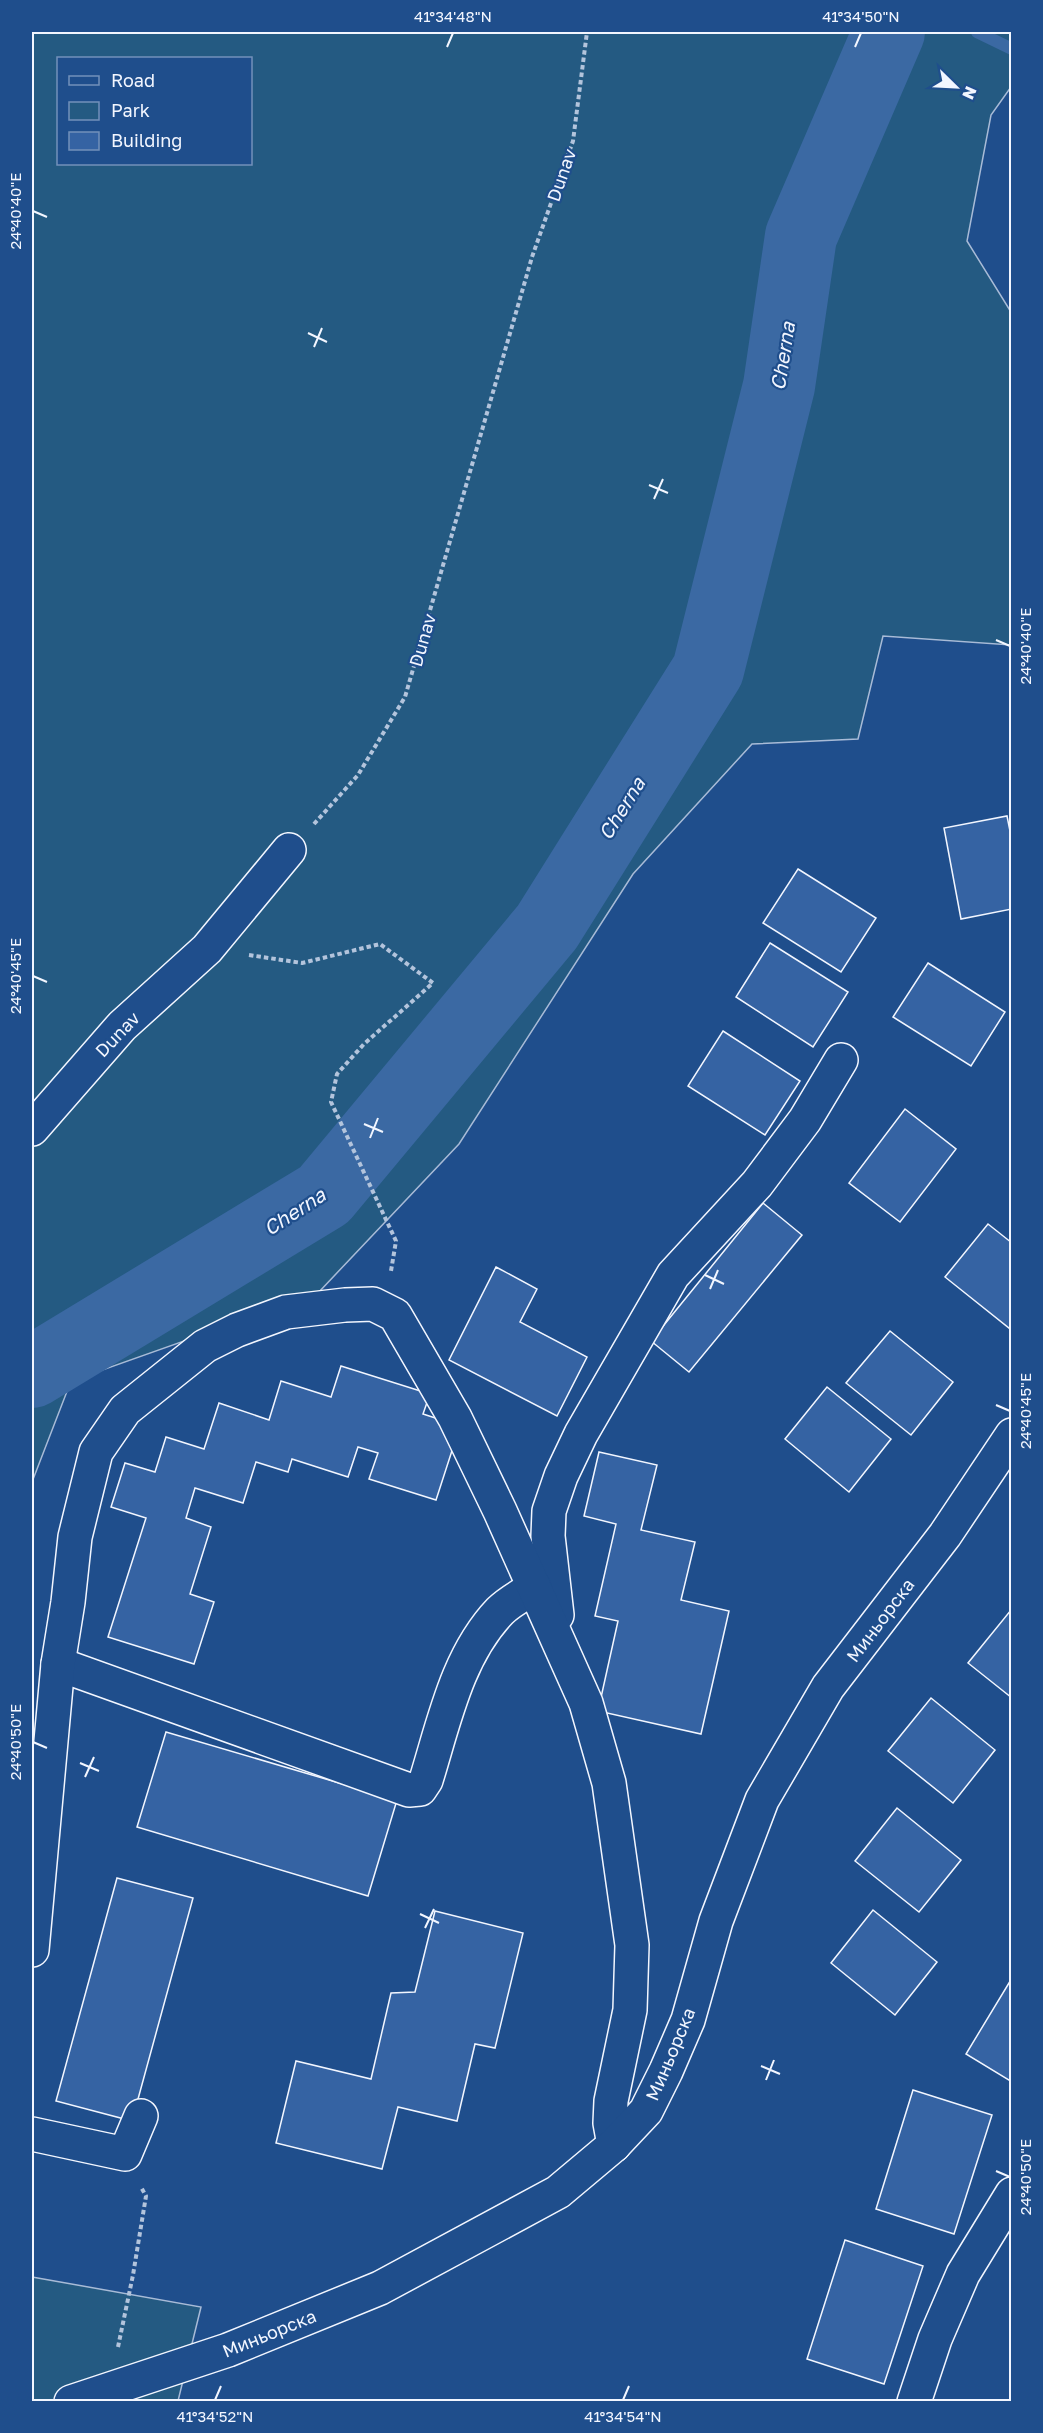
<svg xmlns="http://www.w3.org/2000/svg" width="1043" height="2433" viewBox="0 0 1043 2433" font-family="'Golos Text',sans-serif">
<rect width="100%" height="100%" fill="#1f4e8c"/>
<!-- green -->
<g fill="#245a82" stroke="#a8bbd7" stroke-width="1.5" fill-rule="evenodd">
<path d="M32,32H1011V87L991,115L967,241L1011,312V645L883,636L858,739L752,744L633,874L459,1144L317,1294L71,1381L32,1482ZM58,58H250V164H58Z"/>
<polygon points="32,2277 201,2307 178,2401 32,2401"/>
</g>
<g fill="none" stroke-linecap="round" stroke-linejoin="round">
<!-- stream -->
<polyline stroke="#3b69a3" stroke-width="12" points="977,32 1012,49"/>
<!-- river -->
<polyline stroke="#3b69a3" stroke-width="72" points="32,1372 324,1195 547,927 708,670 779,386 801,236 889,32"/>
</g>
<!-- building -->
<g fill="#3563a3" stroke="#f2f6ff" stroke-width="1.5">
<polygon points="1007,816 1012,841 1012,909 961,919 944,828"/>
<polygon points="798,869 876,918 841,972 763,923"/>
<polygon points="770,943 848,992 813,1047 736,997"/>
<polygon points="928,963 1005,1012 971,1066 893,1017"/>
<polygon points="723,1031 800,1081 765,1135 688,1086"/>
<polygon points="905,1109 956,1149 900,1222 849,1183"/>
<polygon points="763,1203 802,1235 689,1372 651,1341"/>
<polygon points="988,1224 1012,1243 1012,1326 1009,1328 945,1277"/>
<polygon points="496,1267 537,1289 520,1322 587,1357 557,1416 449,1360"/>
<polygon points="890,1331 953,1382 911,1435 846,1383"/>
<polygon points="341,1366 430,1394 423,1414 460,1426 436,1500 369,1479 378,1453 358,1447 348,1477 292,1459 288,1472 256,1462 243,1503 195,1488 186,1518 211,1527 190,1594 214,1602 194,1664 108,1637 146,1518 111,1507 125,1463 155,1472 166,1437 204,1449 219,1403 269,1420 281,1381 331,1397"/>
<polygon points="827,1387 891,1439 849,1492 785,1439"/>
<polygon points="599,1452 657,1465 641,1530 695,1542 681,1600 729,1611 701,1734 598,1711 618,1621 595,1616 616,1524 584,1516"/>
<polygon points="1011,1610 1012,1611 1012,1698 968,1663"/>
<polygon points="931,1698 995,1750 953,1803 888,1751"/>
<polygon points="166,1732 397,1800 368,1896 137,1827"/>
<polygon points="897,1808 961,1860 919,1912 855,1861"/>
<polygon points="117,1878 193,1898 132,2121 56,2101"/>
<polygon points="873,1910 937,1962 895,2015 831,1963"/>
<polygon points="435,1911 523,1933 495,2048 475,2044 457,2121 398,2107 382,2169 276,2143 296,2061 371,2079 391,1993 415,1992"/>
<polygon points="1012,1978 1012,2082 966,2054"/>
<polygon points="913,2090 992,2115 954,2234 876,2209"/>
<polygon points="845,2240 923,2266 884,2384 807,2359"/>
</g>
<g fill="none" stroke-linecap="round" stroke-linejoin="round">
<defs>
<g id="minor">
<polyline points="32,1129 122,1026 207,949 289,850"/>
<polyline points="557,1615 548,1536 549,1511 561,1476 581,1434 673,1275 757,1184 805,1120 841,1060"/>
<path d="M58,1664L409,1790L420,1789L426,1780C444,1722 457,1656 500,1611C510,1601 524,1594 535,1587"/>
<polyline points="32,1950 58,1664 68,1602 75,1537 96,1452 125,1410 205,1346 237,1330 286,1312 345,1305 373,1304 395,1315 455,1418 500,1511 586,1703 609,1783 632,1945 630,2010 611,2101 610,2123 614,2145"/>
<polyline points="32,2134 125,2154 141,2116"/>
<polyline points="71,2402 228,2350 380,2288 558,2192 614,2145 646,2111 666,2071 688,2020 716,1921 762,1800 828,1687 945,1535 1012,1435"/>
<polyline points="914,2402 935,2339 963,2274 1012,2194"/>
</g>
</defs>
<!-- minor casing -->
<use href="#minor" stroke="#f2f6ff" stroke-width="36"/>
<!-- path -->
<g stroke="#b3c4dc" stroke-width="4" stroke-dasharray="4.5 3" stroke-linecap="butt">
<polyline points="314,824 358,775 405,697 532,257 573,141 587,32"/>
<polyline points="249,955 302,963 380,944 433,983 364,1044 337,1074 331,1102 396,1241 391,1271"/>
<polyline points="118,2347 133,2275 146,2196 141,2187"/>
</g>
<!-- minor -->
<use href="#minor" stroke="#1f4e8c" stroke-width="33"/>
</g>
<!-- ticks -->
<path fill="none" stroke="#f2f6ff" stroke-width="2" d="M447,47L453,33M855,47L861,33M33,211L47,217M308,333L327,342M314,347L322,328M649,485L668,493M654,499L663,479M996,640L1010,646M33,976L47,982M364,1124L383,1132M370,1138L378,1118M705,1275L724,1284M710,1289L718,1270M996,1405L1010,1411M33,1742L47,1748M80,1763L99,1771M85,1777L94,1757M420,1914L439,1923M425,1928L434,1909M761,2066L780,2074M766,2080L774,2060M996,2171L1010,2177M215,2400L221,2386M623,2400L629,2386"/>
<g text-anchor="middle" dominant-baseline="central" stroke-width="4.5" stroke-linejoin="round" paint-order="stroke">
<!-- street labels -->
<g font-size="18" fill="#f2f6ff" stroke="#1f4e8c">
<text transform="translate(561 175) rotate(-71)">Dunav</text>
<text transform="translate(422 640) rotate(-74)">Dunav</text>
<text transform="translate(117 1034) rotate(-46)">Dunav</text>
<text transform="translate(880 1620) rotate(-53)">Миньорска</text>
<text transform="translate(670 2054) rotate(-67)">Миньорска</text>
<text transform="translate(269 2333) rotate(-22)">Миньорска</text>
</g>
<!-- water labels -->
<g font-size="20" font-style="italic" fill="#f2f6ff" stroke="#1f4e8c">
<text transform="translate(782 356) rotate(-81)">Cherna</text>
<text transform="translate(621 808) rotate(-58)">Cherna</text>
<text transform="translate(294 1211) rotate(-33)">Cherna</text>
</g>
</g>
<!-- border -->
<rect width="1043" height="2433" fill="none" stroke="#1f4e8c" stroke-width="66"/>
<!-- legend -->
<rect x="57" y="57" width="195" height="108" fill="#1f4e8c" stroke="#7391ba" stroke-width="1.5"/>
<rect x="69" y="76" width="30" height="9" fill="#1f4e8c" stroke="#7391ba" stroke-width="1.5"/>
<text x="111" y="87" font-size="18" fill="#f2f6ff">Road</text>
<rect x="69" y="102" width="30" height="18" fill="#245a82" stroke="#7391ba" stroke-width="1.5"/>
<text x="111" y="117" font-size="18" fill="#f2f6ff">Park</text>
<rect x="69" y="132" width="30" height="18" fill="#3563a3" stroke="#7391ba" stroke-width="1.5"/>
<text x="111" y="147" font-size="18" fill="#f2f6ff">Building</text>
<!-- north arrow -->
<g transform="translate(956 87) rotate(114)" stroke="#1f4e8c" stroke-width="4.5" paint-order="stroke">
<path d="M0-4.5L10 22L0 15L-10 22Z" fill="#f2f6ff"/>
<text y="-9" font-size="16" font-weight="bold" text-anchor="middle" fill="#f2f6ff">N</text>
</g>
<rect x="33" y="33" width="977" height="2367" fill="none" stroke="#f2f6ff" stroke-width="2"/>
<g font-size="15" text-anchor="middle" fill="#f2f6ff">
<text x="453" y="22">41°34'48"N</text>
<text x="861" y="22">41°34'50"N</text>
<text transform="translate(16 211) rotate(-90)" y="5">24°40'40"E</text>
<text transform="translate(1026 646) rotate(-90)" y="5">24°40'40"E</text>
<text transform="translate(16 976) rotate(-90)" y="5">24°40'45"E</text>
<text transform="translate(1026 1411) rotate(-90)" y="5">24°40'45"E</text>
<text transform="translate(16 1742) rotate(-90)" y="5">24°40'50"E</text>
<text transform="translate(1026 2177) rotate(-90)" y="5">24°40'50"E</text>
<text x="215" y="2422">41°34'52"N</text>
<text x="623" y="2422">41°34'54"N</text>
</g>
</svg>
